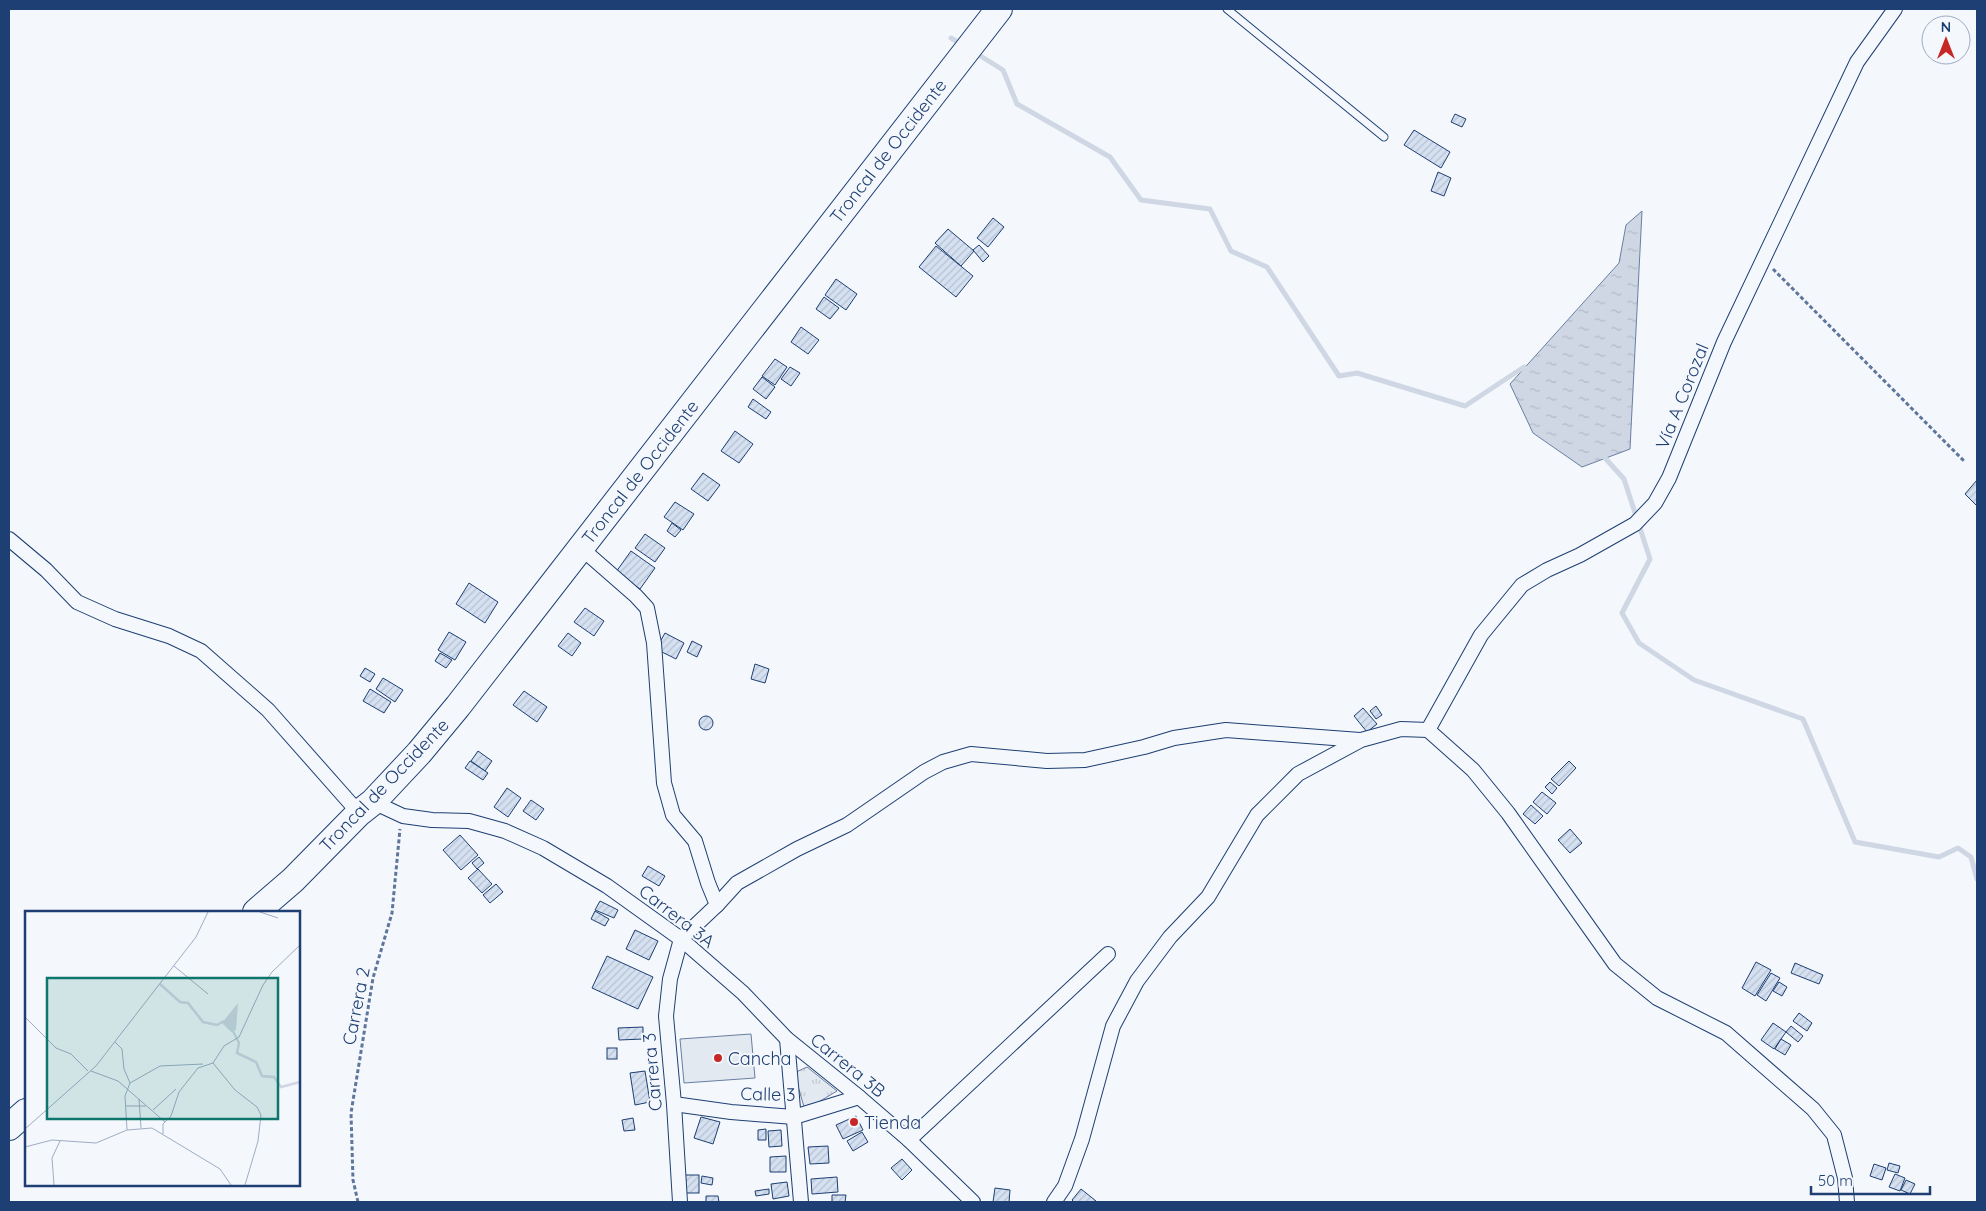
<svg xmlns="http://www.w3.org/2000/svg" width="1986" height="1211" viewBox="0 0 1986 1211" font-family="Quicksand,sans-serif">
<defs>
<pattern id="park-tufts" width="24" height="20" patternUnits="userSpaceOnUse" patternTransform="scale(1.25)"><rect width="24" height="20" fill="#e3e9f0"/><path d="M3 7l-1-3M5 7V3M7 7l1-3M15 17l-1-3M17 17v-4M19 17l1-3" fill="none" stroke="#c2c9d1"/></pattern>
<pattern id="water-ripples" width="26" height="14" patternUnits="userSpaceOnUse" patternTransform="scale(1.25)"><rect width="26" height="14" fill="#cfd7e4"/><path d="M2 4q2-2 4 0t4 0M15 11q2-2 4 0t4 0" fill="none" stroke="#b1bac7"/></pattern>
<pattern id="building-hatch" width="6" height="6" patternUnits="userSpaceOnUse" patternTransform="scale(1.25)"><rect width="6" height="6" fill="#d5e0f0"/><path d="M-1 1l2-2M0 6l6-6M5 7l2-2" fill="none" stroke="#b6c1d1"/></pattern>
</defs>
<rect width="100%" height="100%" fill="#f4f7fb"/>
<!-- grass -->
<polygon fill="#e3e9f0" stroke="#687fa3" points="751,1034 755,1078 684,1083 680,1039"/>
<!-- park -->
<polygon fill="url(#park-tufts)" stroke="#687fa3" points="807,1067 837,1091 805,1110 794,1073"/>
<!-- water -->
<polygon fill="url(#water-ripples)" stroke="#687fa3" points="1642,211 1630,449 1582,467 1533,433 1510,384 1619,263 1626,225"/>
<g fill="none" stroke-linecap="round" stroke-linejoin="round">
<!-- stream -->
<g stroke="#cfd7e4" stroke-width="5">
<polyline points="951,38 963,45"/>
<polyline points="974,52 1003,70 1017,104 1110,157 1141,200 1210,209 1231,251 1267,267 1339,376 1357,373 1465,406 1524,367"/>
<polyline points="1605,458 1624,479 1650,559 1622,613 1639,643 1694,680 1803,719 1855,842 1939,857 1958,848 1971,857 1977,879"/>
</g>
</g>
<!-- building -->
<g fill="url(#building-hatch)" stroke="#1d3f73">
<polygon points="1455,114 1466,119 1462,127 1451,122"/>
<polygon points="1414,130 1450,152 1441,168 1404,145"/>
<polygon points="1438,172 1451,178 1444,196 1431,191"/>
<polygon points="993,218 1004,227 988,247 977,238"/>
<polygon points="948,229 974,251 961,266 935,243"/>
<polygon points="979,245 989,256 983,262 973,250"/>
<polygon points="936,246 973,276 956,297 919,267"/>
<polygon points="836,279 857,294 846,310 825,295"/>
<polygon points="824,297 839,308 830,319 816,309"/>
<polygon points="801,327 819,340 808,354 791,342"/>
<polygon points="775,359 787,367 775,385 762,376"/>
<polygon points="790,367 800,373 791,386 781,379"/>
<polygon points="762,377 775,387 766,399 753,389"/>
<polygon points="753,399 771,412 766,419 748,407"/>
<polygon points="735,431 753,444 739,463 721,451"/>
<polygon points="703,473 720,485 708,501 691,489"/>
<polygon points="1977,480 1977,506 1965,494"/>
<polygon points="675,502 694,514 683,530 664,517"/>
<polygon points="672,523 681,530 675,537 667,531"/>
<polygon points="645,534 665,548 655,562 635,548"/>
<polygon points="631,551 655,568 640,589 616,572"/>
<polygon points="469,583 498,602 485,623 456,604"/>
<polygon points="585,608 604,621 594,636 574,622"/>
<polygon points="449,632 466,642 455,660 438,650"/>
<polygon points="568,633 581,643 572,656 558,646"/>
<polygon points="665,633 684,643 676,659 656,649"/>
<polygon points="692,641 702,646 697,657 687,652"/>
<polygon points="440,653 452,660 446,668 435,661"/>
<polygon points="755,664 769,669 765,683 751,679"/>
<polygon points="365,668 375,674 370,682 360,676"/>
<polygon points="383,678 403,690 395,702 376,689"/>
<polygon points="370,689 391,702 384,713 363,701"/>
<polygon points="524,691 547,707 537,722 513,705"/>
<polygon points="1376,706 1382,715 1376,719 1370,711"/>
<polygon points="1363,708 1377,724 1367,732 1354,716"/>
<circle cx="706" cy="723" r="7"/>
<polygon points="478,751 492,761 485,771 471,761"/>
<polygon points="470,761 488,773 483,780 465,768"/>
<polygon points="1569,761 1576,768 1559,786 1551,779"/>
<polygon points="1550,782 1557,788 1552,794 1545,787"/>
<polygon points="507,788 521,798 508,817 494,807"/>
<polygon points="1542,792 1556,803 1547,814 1533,802"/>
<polygon points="531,800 544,809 536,820 523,811"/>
<polygon points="1531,805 1543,816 1535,824 1523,814"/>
<polygon points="1570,829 1582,843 1570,853 1558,840"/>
<polygon points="460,835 478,855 461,870 443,850"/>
<polygon points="479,857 484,863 477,869 472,863"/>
<polygon points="648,866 665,876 659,886 642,876"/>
<polygon points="478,869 492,884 482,893 468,878"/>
<polygon points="496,884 503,892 490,903 483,895"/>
<polygon points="600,901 618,910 614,918 595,910"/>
<polygon points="595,911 609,919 605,926 591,919"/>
<polygon points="635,930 658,941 649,960 626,949"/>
<polygon points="607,956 653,977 638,1009 592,988"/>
<polygon points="1756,962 1771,970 1755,996 1742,988"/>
<polygon points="1795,963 1823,975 1819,984 1791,973"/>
<polygon points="1771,973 1780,978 1766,1001 1757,995"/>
<polygon points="1779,982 1787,987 1782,996 1773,991"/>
<polygon points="1799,1013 1812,1023 1807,1031 1793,1021"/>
<polygon points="1773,1023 1786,1032 1774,1049 1761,1040"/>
<polygon points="1791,1026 1803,1036 1798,1042 1786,1032"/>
<polygon points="643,1027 643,1039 619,1040 618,1028"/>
<polygon points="1781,1039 1791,1045 1785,1055 1775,1049"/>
<rect x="607" y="1048" width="10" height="11"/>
<polygon points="645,1071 650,1102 635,1105 630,1073"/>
<polygon points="856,1116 863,1130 843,1139 836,1125"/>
<polygon points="701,1117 720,1122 713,1144 694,1138"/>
<polygon points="633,1118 635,1130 624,1131 622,1120"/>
<polygon points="766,1129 766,1140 758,1140 758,1130"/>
<polygon points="781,1130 782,1146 769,1147 768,1131"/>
<polygon points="862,1132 868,1142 853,1151 847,1141"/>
<polygon points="828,1146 829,1163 810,1164 808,1147"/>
<polygon points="786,1156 786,1172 770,1172 770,1157"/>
<polygon points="902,1159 912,1170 902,1180 891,1168"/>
<polygon points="1889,1163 1900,1166 1898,1173 1887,1170"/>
<polygon points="1874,1164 1886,1168 1882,1180 1870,1176"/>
<polygon points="1895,1174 1905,1178 1900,1191 1889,1187"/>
<rect x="684" y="1175" width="15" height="18"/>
<polygon points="702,1176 713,1178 712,1185 701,1183"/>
<polygon points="837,1177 838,1192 812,1194 811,1179"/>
<polygon points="1906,1180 1915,1184 1910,1194 1901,1190"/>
<polygon points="787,1182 789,1196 773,1199 771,1184"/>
<polygon points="995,1188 1010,1190 1009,1202 993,1202"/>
<polygon points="769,1189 769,1194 756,1196 755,1191"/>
<polygon points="1081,1189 1096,1201 1095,1202 1074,1202 1072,1200"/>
<polygon points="832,1195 846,1195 845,1202 832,1202"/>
<polygon points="706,1196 718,1196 719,1202 706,1202"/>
</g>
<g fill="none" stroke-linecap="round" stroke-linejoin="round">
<defs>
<polyline id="lane" points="1227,9 1384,137"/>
<g id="street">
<polyline points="9,539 46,570 77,602 115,619 169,636 201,651 268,710 359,813"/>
<polyline points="581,548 636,596 647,608 654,643 664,783 673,815 695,841 708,883 717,905 681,939 670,979 666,1016 674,1104 680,1202"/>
<polyline points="1428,730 1481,635 1522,585 1547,570 1580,555 1635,524 1655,503 1669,478 1724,342 1857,62 1895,9"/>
<polyline points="373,802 403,816 432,820 469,821 505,831 543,848 607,886 681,939 743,993 787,1039 859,1097 909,1140 973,1202"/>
<polyline points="717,905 737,883 797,849 847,825 924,772 943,762 971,754 1047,761 1085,760 1144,747 1174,738 1226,730 1360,740"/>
<polyline points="787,1039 801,1202"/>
<polyline points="674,1104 731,1112 794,1117 859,1097"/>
<polyline points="909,1140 1108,954"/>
<polyline points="1054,1202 1065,1186 1082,1139 1113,1026 1137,981 1170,937 1208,897 1257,815 1298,774 1361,740 1401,729 1428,730 1473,770 1508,813 1615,964 1657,998 1726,1033 1813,1109 1834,1135 1845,1178 1847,1202"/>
</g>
<g id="highway">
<polyline points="256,912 293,880 359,813 373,802 419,753 458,706 999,9"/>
<polyline points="9,1127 26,1112"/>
</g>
</defs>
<!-- lane casing -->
<use href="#lane" stroke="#1d3f73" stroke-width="9"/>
<!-- street casing -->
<use href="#street" stroke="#1d3f73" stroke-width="16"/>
<!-- highway casing -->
<use href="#highway" stroke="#1d3f73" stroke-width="28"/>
<!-- path -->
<g stroke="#5e769c" stroke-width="3" stroke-dasharray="4 2.5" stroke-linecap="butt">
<polyline points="1773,269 1965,462"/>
<polyline points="358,1202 353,1180 351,1113 373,978 392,913 400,829"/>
</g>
<!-- lane -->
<use href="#lane" stroke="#f4f7fb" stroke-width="7"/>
<!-- street -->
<use href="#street" stroke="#f4f7fb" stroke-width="14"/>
<!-- highway -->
<use href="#highway" stroke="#f4f7fb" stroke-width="26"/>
</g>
<!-- markers -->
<g fill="#c62828" stroke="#f4f7fb" stroke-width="2">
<circle cx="718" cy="1058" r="5"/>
<circle cx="854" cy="1122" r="5"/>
</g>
<g text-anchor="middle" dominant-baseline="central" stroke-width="4" stroke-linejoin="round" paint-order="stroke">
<!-- street labels -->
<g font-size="18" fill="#1d3f73" stroke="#f4f7fb">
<text transform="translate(888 151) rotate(-52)">Troncal de Occidente</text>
<text transform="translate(1682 396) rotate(-68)">Vía A Corozal</text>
<text transform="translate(640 472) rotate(-52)">Troncal de Occidente</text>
<text transform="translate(384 785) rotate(-46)">Troncal de Occidente</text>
<text transform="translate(677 916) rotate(38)">Carrera 3A</text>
<text transform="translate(356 1006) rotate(-79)">Carrera 2</text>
<text transform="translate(848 1065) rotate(39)">Carrera 3B</text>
<text transform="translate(652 1072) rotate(-95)">Carrera 3</text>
<text transform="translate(768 1094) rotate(1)">Calle 3</text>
</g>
<!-- poi labels -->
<g font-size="18" fill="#1d3f73" stroke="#f4f7fb" text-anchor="start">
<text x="728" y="1058">Cancha</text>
<text x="864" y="1122">Tienda</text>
</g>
</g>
<!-- overview -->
<g transform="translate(25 911)">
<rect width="275" height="275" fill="#f4f7fb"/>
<path d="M213,92L211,119L206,121L197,112Z" fill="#cfd7e4"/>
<path fill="none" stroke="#cfd7e4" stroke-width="2.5" d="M135,73L155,91L163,92L178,111L192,114L199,110M208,120L214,132L212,142L231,151L237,165L249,166L256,176L275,171"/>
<path fill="none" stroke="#9eadc5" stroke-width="1" d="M235,1L253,7M149,55L183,83M0,106L31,137L46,143L63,160M90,131L97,138L99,158L105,172L100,185L102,219M188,152L199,135L214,126L238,74L247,61L275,34M188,152L210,179L232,196L236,204L233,230L220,274M66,160L93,170L140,211M105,172L135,155L178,153M114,188L116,217M101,195H121M128,199L151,178M0,218L71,155L171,26L183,1M138,223V213L146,205L154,181L173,157L188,152M0,236L27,229L71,232L102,219L127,217L195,258L206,274M29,274L27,247L35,230"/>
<path fill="#0f766e" fill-opacity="0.15" stroke="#0f766e" stroke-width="2.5" d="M22,67H253V208H22Z"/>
<rect width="275" height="275" fill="none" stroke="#1d3f73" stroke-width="2.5"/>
</g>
<!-- border -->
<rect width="1986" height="1211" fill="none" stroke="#1d3f73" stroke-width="20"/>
<!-- north arrow -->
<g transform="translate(1946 40)"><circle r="24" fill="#f4f7fb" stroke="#9eadc5"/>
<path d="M0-4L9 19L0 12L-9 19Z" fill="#c62828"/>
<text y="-8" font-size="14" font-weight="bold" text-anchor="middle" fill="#1d3f73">N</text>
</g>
<!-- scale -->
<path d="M1811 1186v8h119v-8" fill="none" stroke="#1d3f73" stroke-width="2.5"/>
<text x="1818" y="1186" font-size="15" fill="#1d3f73" stroke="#f4f7fb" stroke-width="4" paint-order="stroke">50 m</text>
</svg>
